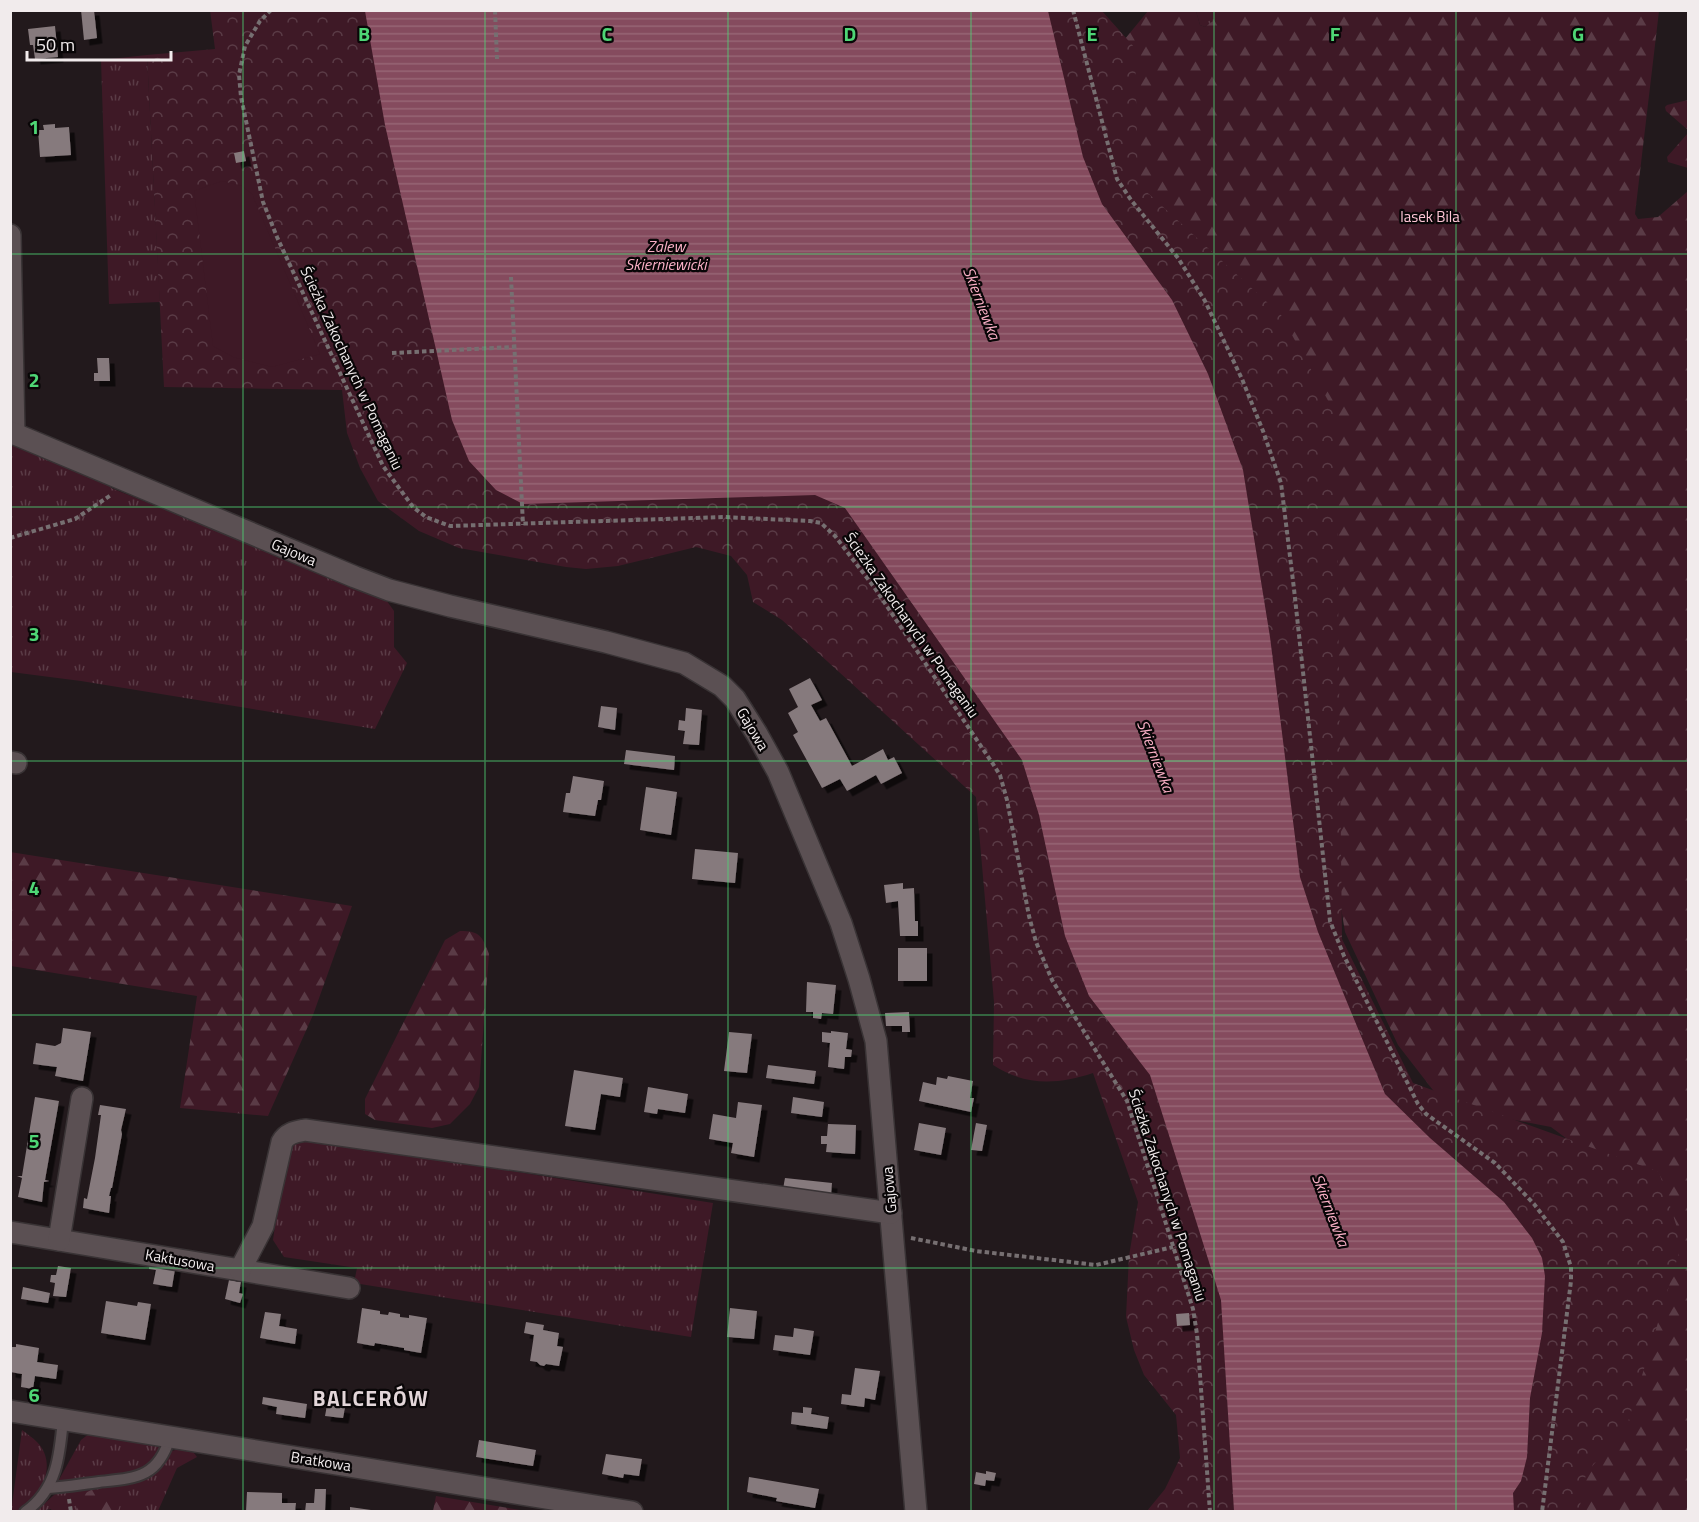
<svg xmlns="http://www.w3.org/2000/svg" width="1699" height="1522" viewBox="0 0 1699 1522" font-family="'Titillium Web',sans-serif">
<defs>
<pattern id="grass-tufts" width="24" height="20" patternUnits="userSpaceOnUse" patternTransform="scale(1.5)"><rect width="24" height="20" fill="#3e1926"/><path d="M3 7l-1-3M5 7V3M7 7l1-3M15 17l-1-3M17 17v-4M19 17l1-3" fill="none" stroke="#5a3b46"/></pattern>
<pattern id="forest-firs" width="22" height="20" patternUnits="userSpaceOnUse" patternTransform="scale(1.5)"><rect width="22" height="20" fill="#3e1926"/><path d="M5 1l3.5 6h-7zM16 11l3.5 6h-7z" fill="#5a3b46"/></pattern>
<pattern id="park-crowns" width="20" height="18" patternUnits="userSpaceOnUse" patternTransform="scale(1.5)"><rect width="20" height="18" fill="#3e1926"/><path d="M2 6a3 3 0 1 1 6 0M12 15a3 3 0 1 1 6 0" fill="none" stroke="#5a3b46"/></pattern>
<pattern id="water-rules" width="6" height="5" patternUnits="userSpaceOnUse" patternTransform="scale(1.5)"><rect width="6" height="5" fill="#854b5e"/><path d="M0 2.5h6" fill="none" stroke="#976575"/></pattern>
<filter id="shadow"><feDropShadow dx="5.5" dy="5.5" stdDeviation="0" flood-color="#0009"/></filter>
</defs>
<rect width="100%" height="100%" fill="#22191c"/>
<!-- grass -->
<g fill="url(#grass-tufts)">
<polygon points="1196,11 1228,11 1205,27 1200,25"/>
<polygon points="147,55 160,302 109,304 101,60"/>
<polygon points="11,438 109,484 111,488 384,597 394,611 394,647 407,663 375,729 81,681 11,672"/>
<polygon points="304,1138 713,1203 691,1337 354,1283 357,1268 284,1257 273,1240 286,1150"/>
<path d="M22,1430C27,1434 32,1437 37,1442C54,1459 47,1486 31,1501C24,1507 19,1511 11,1512Z"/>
<polygon points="90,1433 160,1445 161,1450 144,1469 134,1474 56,1485 81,1440"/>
<polygon points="182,1448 191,1449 197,1457 177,1468 158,1511 52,1512 51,1509 35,1512 54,1495 62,1491 161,1466 172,1451"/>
</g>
<!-- forest -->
<g fill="url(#forest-firs)">
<polygon points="1228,10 1659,11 1635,214 1638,219 1658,217 1688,191 1688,1511 1572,1511 1645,1197 1551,1127 1446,1107 1398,1045 1345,932 1327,821 1138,188 1110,57 1148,11 1196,11 1200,25 1205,27"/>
<polygon points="1688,100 1688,130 1666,111 1665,107 1667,105"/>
<polygon points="1688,133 1688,168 1668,162 1667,157"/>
<polygon points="10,852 352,906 313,1015 268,1116 180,1108 197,996 11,966"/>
<path d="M460,931C480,931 482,936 489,954L479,1087L470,1104L450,1124L432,1128L375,1120L365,1114V1099L445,940Z"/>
<polygon points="91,1490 104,1490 116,1495 120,1505 118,1511 76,1511 80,1496"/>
<polygon points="436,1496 526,1511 433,1511"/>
</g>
<!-- park -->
<path fill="url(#park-crowns)" d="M210,10L1102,11L1135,48L1138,184L1281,315L1336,415L1342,939L1413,1083L1659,1172L1682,1243L1628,1422L1586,1474L1579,1511H1147L1165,1489L1180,1458L1176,1415L1144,1375L1134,1350L1126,1317L1129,1256L1138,1202L1093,1073C1057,1085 1025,1086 993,1065L994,1002L976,797L782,620L753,602L747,575L731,556L696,547L618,566L586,569L566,567L459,548L419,531L378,501L360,468L347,433L342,390L164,387L147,55L215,49Z"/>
<!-- pitch -->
<polygon fill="#3e1926" points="222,181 242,186 252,194 320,354 272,367 233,357 213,346 194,191"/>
<!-- water -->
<polygon fill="url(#water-rules)" points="365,11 1048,11 1083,157 1102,204 1172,300 1208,374 1243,470 1270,637 1300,877 1318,932 1385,1094 1430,1138 1504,1202 1532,1238 1542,1258 1545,1276 1542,1333 1530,1398 1527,1457 1521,1481 1513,1493 1514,1511 1234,1511 1221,1300 1150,1075 1089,996 1065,936 1039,815 1022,760 845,508 815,495 523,504 496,490 469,461 452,420 385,125"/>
<!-- building -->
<g fill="#867a7d" filter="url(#shadow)">
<polygon points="81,10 94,10 97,38 84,40"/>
<polygon points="55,26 58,57 35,59 33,45 30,45 28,29"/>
<polygon points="55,124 55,128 69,127 71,155 40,157 38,130 44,130 43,125"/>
<polygon points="244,151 246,161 236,163 234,153"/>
<polygon points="97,358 109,358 110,381 94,381 94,373 98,373"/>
<polygon points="810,678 822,700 811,705 820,721 826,718 852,766 883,749 888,760 894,757 902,773 881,784 876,775 847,791 840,779 822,788 793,735 798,732 788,713 798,707 789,689"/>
<polygon points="601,706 617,708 615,730 598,727"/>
<polygon points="686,708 702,710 699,745 683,744 685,731 678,730 679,720 685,721"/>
<polygon points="626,750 675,756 674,770 624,764"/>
<polygon points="573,776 604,781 601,800 598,800 595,816 563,812 566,793 570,793"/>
<polygon points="646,787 677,792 671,835 640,830"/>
<polygon points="695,849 738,853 735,883 692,879"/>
<polygon points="903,883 903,889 914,888 915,921 918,921 918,936 900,936 898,901 886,903 884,885"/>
<rect x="898" y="948" width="29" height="33"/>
<polygon points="807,982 836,985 833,1014 822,1013 821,1019 813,1018 813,1012 806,1012"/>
<polygon points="909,1012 910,1032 902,1032 902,1026 886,1026 885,1013"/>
<polygon points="63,1028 91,1032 83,1081 55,1076 57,1067 33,1064 36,1043 55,1046 61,1043"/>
<polygon points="831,1031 848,1033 846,1049 852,1050 851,1057 845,1057 844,1069 828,1067 830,1043 822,1042 822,1032 831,1033"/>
<polygon points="729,1032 752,1034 747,1073 724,1071"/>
<polygon points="768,1065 816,1071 814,1084 766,1078"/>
<polygon points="574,1070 623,1078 620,1097 601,1094 595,1130 565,1126"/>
<polygon points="948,1076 973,1081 970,1098 974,1098 971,1112 919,1101 923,1082 936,1085 937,1077 947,1079"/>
<polygon points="648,1087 688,1094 685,1113 658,1109 657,1114 644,1112"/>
<polygon points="35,1097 59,1101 45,1180 49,1181 44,1182 42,1202 18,1197 22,1178 17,1176 22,1176"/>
<polygon points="793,1097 824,1102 822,1117 791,1113"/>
<polygon points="738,1102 762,1105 754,1157 731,1153 733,1143 709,1139 713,1114 736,1118"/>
<polygon points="100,1105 126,1109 121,1130 122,1134 112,1188 111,1188 109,1196 111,1196 109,1213 83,1208 84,1198 87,1199 95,1158 101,1115 98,1115"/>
<polygon points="919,1123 946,1128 941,1155 914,1150"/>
<polygon points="976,1123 987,1125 982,1151 971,1150"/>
<polygon points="828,1124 856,1125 855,1154 826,1152 827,1144 821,1144 821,1136 827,1136"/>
<polygon points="785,1178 832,1183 831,1195 783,1189"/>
<polygon points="150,1259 176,1263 172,1287 153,1284 156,1270 149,1269"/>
<polygon points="58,1266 71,1268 66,1297 53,1296 55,1283 50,1282 51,1275 56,1275"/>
<polygon points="229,1280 241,1282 239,1293 243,1294 240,1303 225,1299"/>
<polygon points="23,1287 50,1293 48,1303 21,1299"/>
<polygon points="106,1301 137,1306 138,1302 151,1304 145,1340 101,1333"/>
<polygon points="362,1308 380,1311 380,1314 388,1315 389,1312 400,1314 400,1317 409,1318 409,1315 427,1318 421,1353 404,1350 404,1348 375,1343 374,1346 357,1343"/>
<polygon points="730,1308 757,1311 754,1339 727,1337"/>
<polygon points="265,1312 281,1314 279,1326 297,1329 295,1344 260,1338"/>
<polygon points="1189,1313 1190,1325 1177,1326 1176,1314"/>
<polygon points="526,1322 544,1325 543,1330 559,1333 557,1346 563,1347 559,1366 546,1364 544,1366 540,1365 537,1362 530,1361 534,1335 524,1333"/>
<polygon points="794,1328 814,1331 810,1355 773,1350 775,1335 793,1337"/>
<polygon points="16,1344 39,1348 37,1362 58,1365 56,1379 35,1376 33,1389 21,1387 22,1374 10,1372 10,1347 16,1347"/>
<polygon points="855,1368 880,1371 875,1400 865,1398 864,1407 841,1404 842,1394 851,1395"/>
<polygon points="263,1397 307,1404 305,1418 276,1414 277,1407 262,1404"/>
<polygon points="327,1405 345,1408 343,1418 325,1416"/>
<polygon points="803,1407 812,1408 811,1414 829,1417 827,1429 791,1424 792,1412 803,1413"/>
<polygon points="479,1440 536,1450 533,1466 476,1457"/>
<polygon points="606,1454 642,1459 639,1476 624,1474 623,1478 602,1474"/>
<polygon points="986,1471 996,1473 994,1481 986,1480 985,1486 974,1484 976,1472 986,1474"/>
<polygon points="749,1477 819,1489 815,1508 776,1501 777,1498 747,1492"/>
<polygon points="315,1489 326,1489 325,1512 305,1512 306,1503 314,1503"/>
<polygon points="247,1492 282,1493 282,1503 296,1503 295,1512 246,1512"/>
<polygon points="350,1507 371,1510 371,1512 350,1512"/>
</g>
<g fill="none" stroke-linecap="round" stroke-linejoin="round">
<defs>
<g id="lane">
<path d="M48,1488C65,1487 82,1484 99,1482C136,1478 158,1478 170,1437"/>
<path d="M25,1512C57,1490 60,1454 63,1419"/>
</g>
<g id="street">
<polyline points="10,235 14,434"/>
<polyline points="10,432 355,577 389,590 450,606 606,642 684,663 722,686 735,699 757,734 778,772 841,923 859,979 876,1041 916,1512"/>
<polyline points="10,762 16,763"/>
<polyline points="10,1232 349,1288"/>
<polyline points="59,1240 82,1098"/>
<path d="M240,1270L263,1226L282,1142C287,1133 295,1132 305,1130L891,1213"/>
<polyline points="10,1411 632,1512"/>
</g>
</defs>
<!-- lane casing -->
<use href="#lane" stroke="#393335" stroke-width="14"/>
<!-- street casing -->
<use href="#street" stroke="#393335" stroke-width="24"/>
<!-- path -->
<g stroke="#766f71" stroke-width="4" stroke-dasharray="4.5 3" stroke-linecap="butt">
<polyline points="271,10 260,21 245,46 239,75 241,97 263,202 277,237 383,466 413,507 426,517 450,526 724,517 810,521 821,523 835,536 874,587 993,764 1000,775 1007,800 1029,916 1036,942 1052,980 1127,1101 1193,1309 1197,1334 1210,1512"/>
<polyline points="495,10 497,59"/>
<polyline points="1073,10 1117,179 1131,200 1178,258 1205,301 1242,379 1263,431 1281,483 1294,589 1329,911 1330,921 1344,956 1418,1104 1426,1114 1495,1163 1534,1204 1563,1242 1571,1267 1571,1281 1542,1512"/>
<polyline points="511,277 523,525"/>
<polyline points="392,353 514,347"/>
<polyline points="10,538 75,519 111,495"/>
<polyline points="911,1238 976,1251 1096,1265 1173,1247"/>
<polyline points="69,1499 71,1512"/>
</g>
<!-- lane -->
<use href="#lane" stroke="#5b5053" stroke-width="10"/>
<!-- street -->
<use href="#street" stroke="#5b5053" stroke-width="21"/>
</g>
<!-- grid -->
<path fill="none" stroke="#4ed675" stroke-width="1.5" stroke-opacity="0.55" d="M243,10V1512M485,10V1512M728,10V1512M971,10V1512M1214,10V1512M1456,10V1512M10,254H1688M10,507H1688M10,761H1688M10,1015H1688M10,1268H1688"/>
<g text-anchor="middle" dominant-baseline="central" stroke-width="4.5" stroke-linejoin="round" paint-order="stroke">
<!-- park labels -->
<g font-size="15" fill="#fdc5d5" stroke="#090607">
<text x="1430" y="216">lasek Bila</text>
</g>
<!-- street labels -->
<g font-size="15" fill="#f1ebec" stroke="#090607">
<text transform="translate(352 368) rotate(65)">Ścieżka Zakochanych w Pomaganiu</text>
<text transform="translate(294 552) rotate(23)">Gajowa</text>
<text transform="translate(912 625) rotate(55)">Ścieżka Zakochanych w Pomaganiu</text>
<text transform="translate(753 729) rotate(59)">Gajowa</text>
<text transform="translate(889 1190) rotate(-95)">Gajowa</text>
<text transform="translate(1168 1195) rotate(72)">Ścieżka Zakochanych w Pomaganiu</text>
<text transform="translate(180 1260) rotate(10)">Kaktusowa</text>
<text transform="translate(321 1461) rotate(9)">Bratkowa</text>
</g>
<!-- water labels -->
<g font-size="16" font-style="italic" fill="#fab0c6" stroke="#090607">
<text x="666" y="246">Zalew<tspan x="666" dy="18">Skierniewicki</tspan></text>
<text transform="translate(982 303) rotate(69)">Skierniewka</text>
<text transform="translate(1156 756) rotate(69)">Skierniewka</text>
<text transform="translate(1331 1210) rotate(69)">Skierniewka</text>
</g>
<!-- district labels -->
<g font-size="21" font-weight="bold" letter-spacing="1.5" fill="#e3d6d9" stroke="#090607">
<text x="371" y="1398">BALCERÓW</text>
</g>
</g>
<g font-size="20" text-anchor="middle" font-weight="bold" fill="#4ed675" stroke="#090607" stroke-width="4.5" stroke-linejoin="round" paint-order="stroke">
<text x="364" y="41">B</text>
<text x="607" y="41">C</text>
<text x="850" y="41">D</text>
<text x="1092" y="41">E</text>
<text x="1335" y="41">F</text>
<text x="1578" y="41">G</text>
<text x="34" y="134">1</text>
<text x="34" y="387">2</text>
<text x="34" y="641">3</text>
<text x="34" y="895">4</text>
<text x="34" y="1148">5</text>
<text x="34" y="1402">6</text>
</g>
<!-- border -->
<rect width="1699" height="1522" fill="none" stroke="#f1ebec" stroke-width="24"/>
<!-- scale -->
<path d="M27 51v9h144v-9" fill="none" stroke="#f1ebec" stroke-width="3"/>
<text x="36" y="51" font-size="18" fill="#f1ebec" stroke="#090607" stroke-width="4.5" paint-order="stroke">50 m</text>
</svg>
